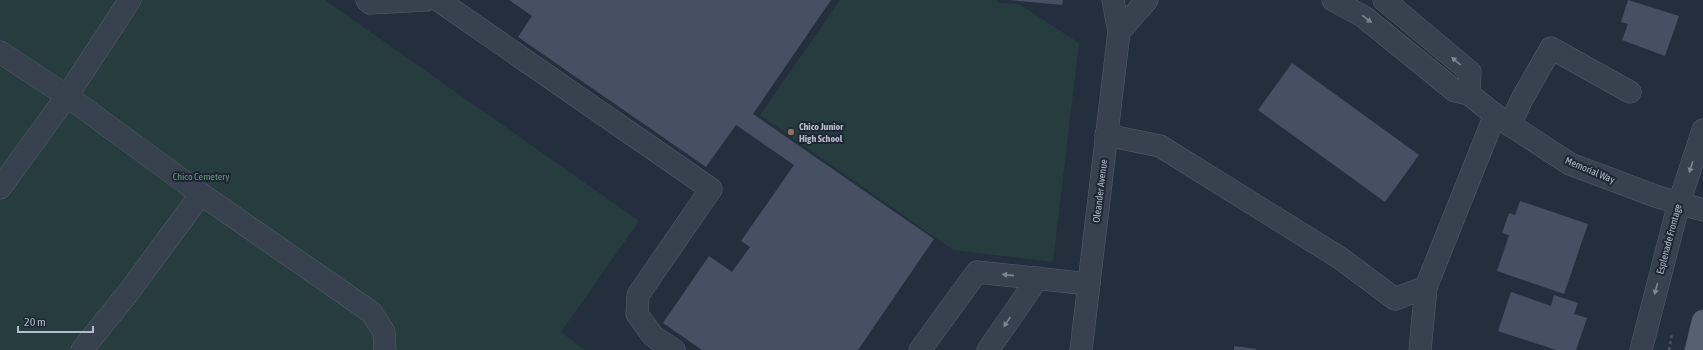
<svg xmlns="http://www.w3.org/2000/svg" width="1703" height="350" viewBox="0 0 1703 350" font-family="'Asap Condensed',sans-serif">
<rect width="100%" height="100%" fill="#242f3e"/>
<!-- green -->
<g fill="#263c3f">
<polygon points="0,0 325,0 639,221 561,332 585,350 0,350"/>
<polygon points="840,0 997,0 997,3 1019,4 1079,43 1053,262 953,250 760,115"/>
</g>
<!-- building -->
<g fill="#455162">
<polygon points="509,0 831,0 753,114 934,239 858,350 702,350 663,323 709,256 732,272 750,247 741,241 794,165 736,125 706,167 518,37 532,16"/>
<polygon points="1009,0 1063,0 1062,5"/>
<polygon points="1628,0 1679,16 1665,56 1622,40 1628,24 1621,22"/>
<polygon points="1292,63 1419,155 1385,202 1258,110"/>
<polygon points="1520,201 1588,224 1564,294 1497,271 1509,235 1502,233 1509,213 1515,215"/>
<polygon points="1511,292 1551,306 1554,295 1578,303 1574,314 1587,318 1576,350 1556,350 1498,331"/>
<polygon points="1234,346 1256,349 1256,350 1234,350"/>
</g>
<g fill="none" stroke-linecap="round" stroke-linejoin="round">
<defs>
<g id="minor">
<polyline points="367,0 370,3 426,0"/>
<polyline points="438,0 711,189 638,295 637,314 653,336 674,350"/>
<polyline points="1333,0 1364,17 1455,91 1469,94 1495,115 1570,164 1658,197 1703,210"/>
<polyline points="1384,0 1470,72 1469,94"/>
<polyline points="1119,32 1147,0"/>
<polyline points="0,52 67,96 201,194 371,312 384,332 385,350"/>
<polyline points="1510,125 1522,99 1551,48 1630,92"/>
<polyline points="1106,135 1160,146 1340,258 1395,299 1426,287 1495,115"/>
<polyline points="0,188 67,96 130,0"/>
<polyline points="82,350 128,293 201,194"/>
<polyline points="920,350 977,272 1089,284"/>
<polyline points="988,350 1038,278"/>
<polyline points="1081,350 1119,32 1113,0"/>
<polyline points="1420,350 1426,287"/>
<polyline points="1641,350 1679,203 1703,130"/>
</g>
<polyline id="major" points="1696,350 1703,321"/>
</defs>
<!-- minor casing -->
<use href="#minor" stroke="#565f6c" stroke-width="23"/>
<!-- major casing -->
<use href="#major" stroke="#414a57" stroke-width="23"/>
<!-- path -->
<polyline stroke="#44595c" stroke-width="2.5" stroke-dasharray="3 3" stroke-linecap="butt" points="1669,350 1672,334"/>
<!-- minor -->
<use href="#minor" stroke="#38414e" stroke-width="22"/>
<!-- major -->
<use href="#major" stroke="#56606e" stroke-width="22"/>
</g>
<!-- one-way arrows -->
<defs><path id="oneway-solid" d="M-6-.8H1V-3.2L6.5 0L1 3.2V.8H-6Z"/></defs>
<g fill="#7c8592">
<use href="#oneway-solid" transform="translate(1367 19) rotate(37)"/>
<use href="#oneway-solid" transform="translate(1456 61) rotate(-140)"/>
<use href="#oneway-solid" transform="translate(1691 167) rotate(108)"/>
<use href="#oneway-solid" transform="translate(1008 275) rotate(-174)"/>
<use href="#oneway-solid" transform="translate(1656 289) rotate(105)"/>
<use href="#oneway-solid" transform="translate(1007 322) rotate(124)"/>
</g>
<!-- markers -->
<circle fill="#8d6e63" stroke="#1d2633" stroke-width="1.5" cx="791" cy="132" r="4"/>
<g text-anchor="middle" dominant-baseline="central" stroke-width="4" stroke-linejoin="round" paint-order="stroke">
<!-- poi labels -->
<g font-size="10" font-weight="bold" fill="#b4bcc9" stroke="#1d2633" text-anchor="start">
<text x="799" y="126">Chico Junior<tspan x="799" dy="12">High School</tspan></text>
</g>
<!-- street labels -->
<g font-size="10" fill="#b4bcc9" stroke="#1d2633">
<text transform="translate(1590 170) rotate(23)">Memorial Way</text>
<text transform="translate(1100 191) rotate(-83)">Oleander Avenue</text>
<text transform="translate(1669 239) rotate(-75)">Esplenade Frontage</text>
</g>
<!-- park labels -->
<g font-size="10" fill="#6b9a76" stroke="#1d2633">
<text x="201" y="176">Chico Cemetery</text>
</g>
</g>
<!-- scale -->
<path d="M18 326v6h75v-6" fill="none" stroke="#b4bcc9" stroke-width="2"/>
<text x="24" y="326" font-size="12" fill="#b4bcc9" stroke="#1d2633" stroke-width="3" paint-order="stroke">20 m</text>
</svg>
